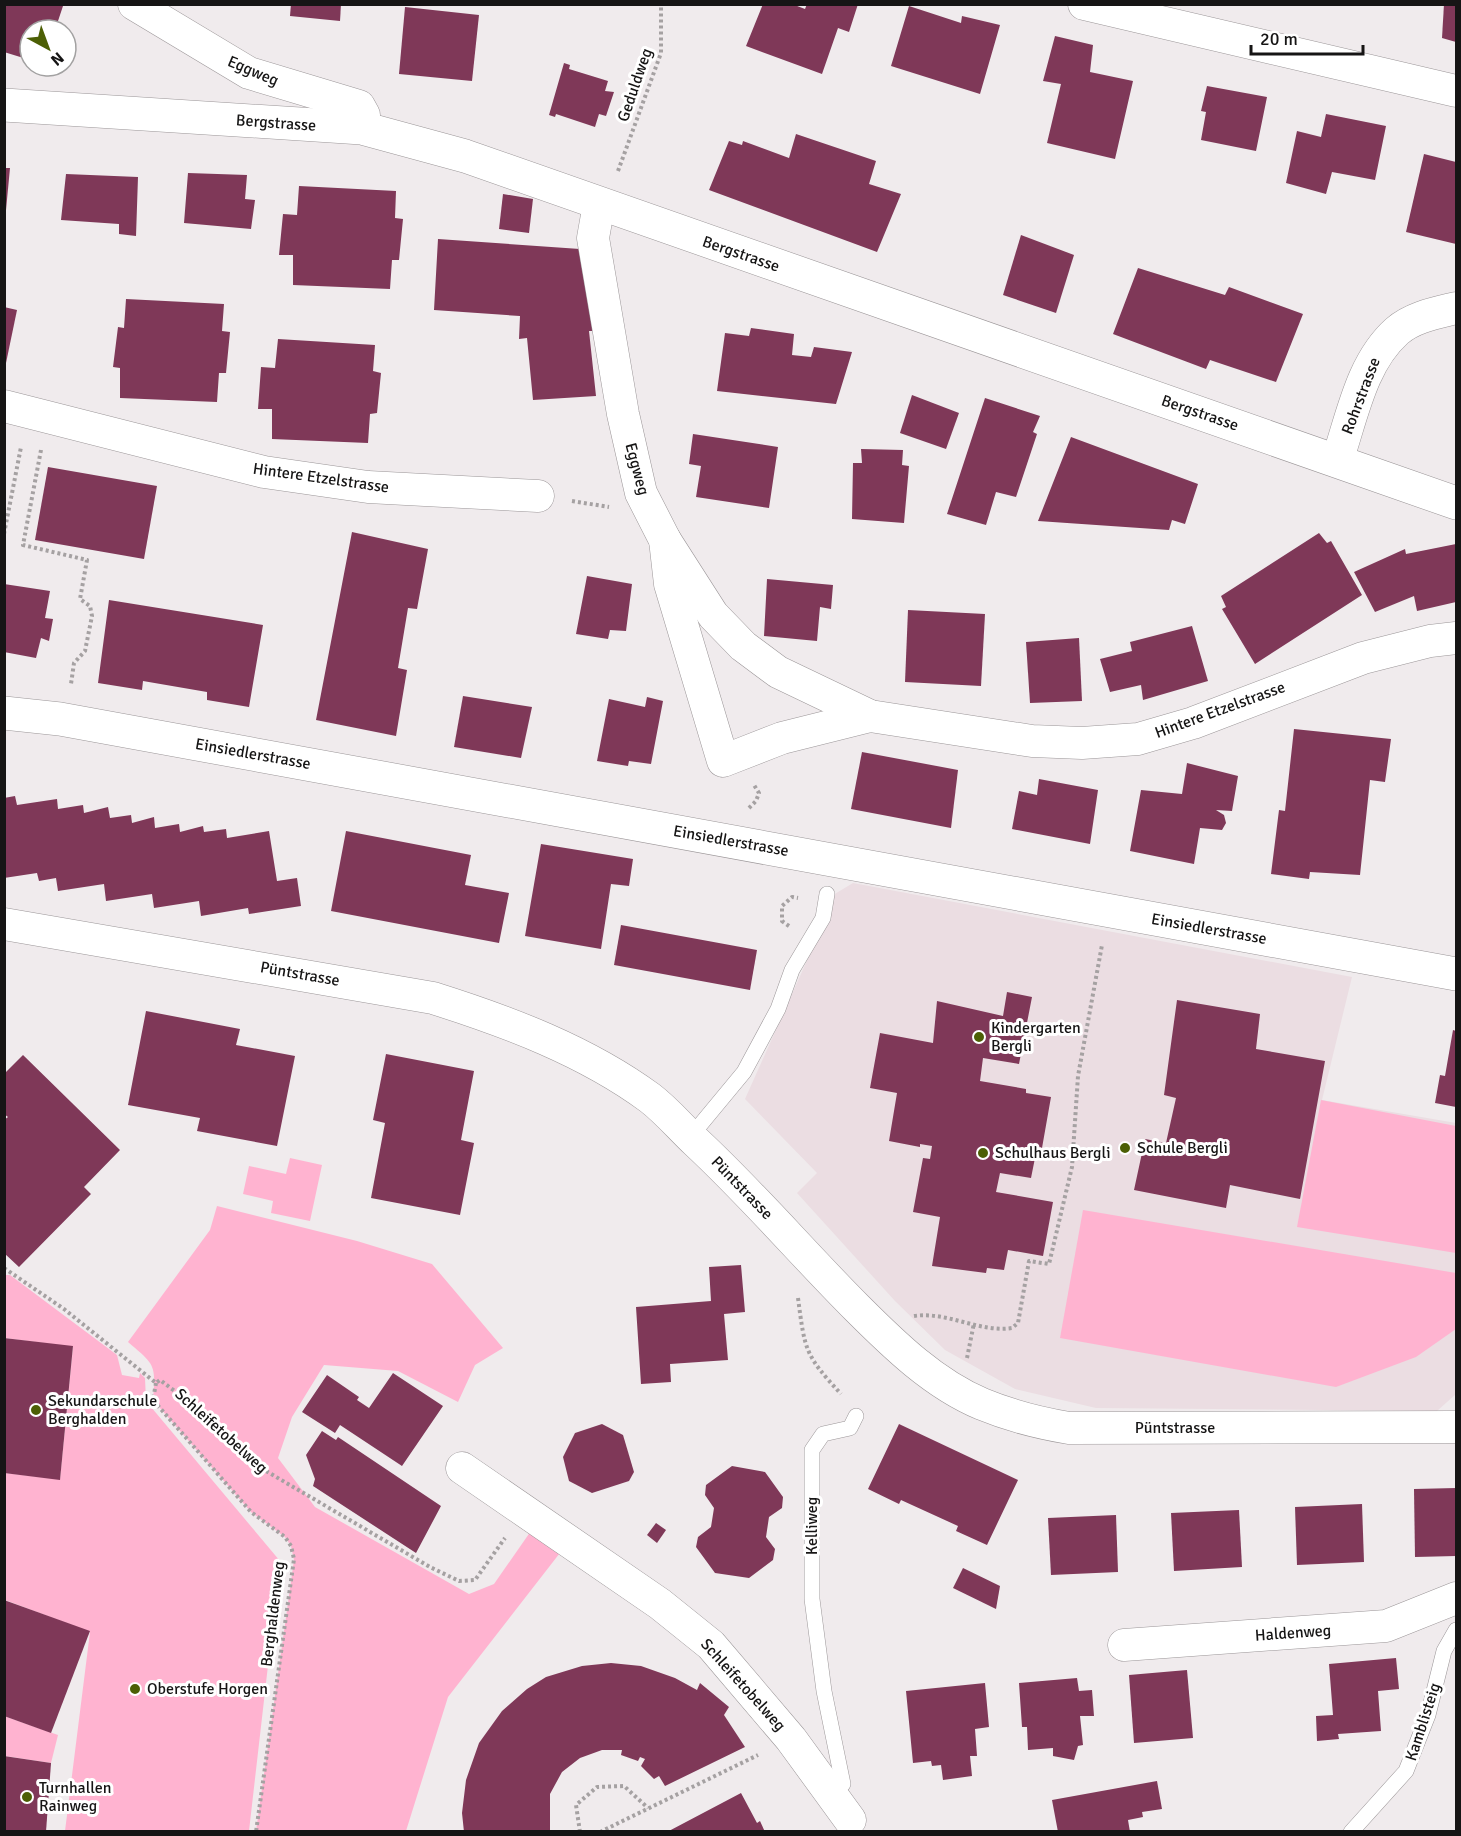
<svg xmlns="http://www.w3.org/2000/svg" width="1461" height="1836" viewBox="0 0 1461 1836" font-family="Signika,sans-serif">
<rect width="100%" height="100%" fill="#f0ebed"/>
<!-- built -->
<polygon fill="#ebdde2" points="853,883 1352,977 1322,1100 1456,1123 1456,1394 1437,1411 1096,1408 1015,1389 945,1350 895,1301 797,1193 817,1173 745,1099 826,918 833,895"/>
<!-- green -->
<g fill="#ffb3d0">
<polygon points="1321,1100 1456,1126 1456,1253 1297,1227"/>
<polygon points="290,1158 322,1165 310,1221 271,1213 273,1201 243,1194 249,1166 286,1174"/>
<path d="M217,1206L357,1241L432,1264L503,1348L475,1365L458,1402L398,1371L324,1365L292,1417L278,1458L315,1507L469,1594L494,1584L533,1528L563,1549L448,1697L406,1831H256L294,1560L291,1546L285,1537L251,1512L153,1400C156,1364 155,1365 128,1342L210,1230Z"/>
<polygon points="1083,1210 1456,1273 1456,1329 1416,1357 1336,1387 1060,1338"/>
<polygon points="5,1275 10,1275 117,1355 122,1375 139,1378 140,1373 145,1378 146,1401 280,1561 249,1831 65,1831 90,1632 5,1600 4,1473 60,1479 73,1347 5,1338"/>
<polygon points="4,1716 58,1735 51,1763 5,1756"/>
</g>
<!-- building -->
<g fill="#7f3858">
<polygon points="4,4 63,6 55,30 30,30 30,60 4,52"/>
<polygon points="291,4 341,4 340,21 290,16"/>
<polygon points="763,4 792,4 805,9 807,4 858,4 849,32 838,28 822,74 746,46"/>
<polygon points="1444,4 1456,4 1456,42 1442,38"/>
<polygon points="909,6 961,23 962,16 1000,25 980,94 891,66"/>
<polygon points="405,7 479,15 472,81 399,74"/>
<polygon points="1055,36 1093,45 1090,72 1133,81 1115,159 1047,143 1061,84 1043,81"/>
<polygon points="564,63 570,65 569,69 608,81 605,91 614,92 606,116 599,114 595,127 556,114 555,117 549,115"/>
<polygon points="1207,86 1267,97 1256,151 1201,140 1206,112 1201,111"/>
<polygon points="1326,114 1386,126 1375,180 1332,172 1326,194 1286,183 1297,131 1321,137"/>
<polygon points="796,134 876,161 869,184 901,194 877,252 709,190 729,141 742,145 743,141 789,158"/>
<polygon points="1424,154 1456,162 1456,244 1406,232"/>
<polygon points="4,168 10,168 6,210 4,210"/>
<polygon points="188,173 247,175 245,199 255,200 251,229 184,223"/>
<polygon points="66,174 138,177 136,236 119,234 119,224 61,220"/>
<polygon points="299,186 396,191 395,218 403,219 399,260 392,260 390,289 293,285 293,255 279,255 283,214 297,215"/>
<polygon points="503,194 533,199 529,233 499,229"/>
<polygon points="1021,235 1074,255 1056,313 1003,295"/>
<polygon points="438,239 580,249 594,331 589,331 596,396 533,400 527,338 519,339 520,316 434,310"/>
<polygon points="1138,268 1225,295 1229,287 1303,314 1276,382 1210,360 1206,369 1113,334"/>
<polygon points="126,299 224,304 222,331 230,332 226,373 219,373 217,402 120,398 120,368 113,367 118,327 124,328"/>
<polygon points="4,307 17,310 6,363 4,363"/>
<polygon points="751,328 794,334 792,355 811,357 814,347 852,352 836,404 717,391 725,333 749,336"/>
<polygon points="278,339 375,345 373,371 381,373 377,413 370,414 368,443 272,439 272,409 258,409 261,367 275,368"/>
<polygon points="912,395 959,413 946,449 900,433"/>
<polygon points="985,398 1040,416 1033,432 1037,434 1016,497 996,492 986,525 947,514"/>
<polygon points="693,434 778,447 769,508 696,497 701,466 689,464"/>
<polygon points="1071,437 1198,484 1185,524 1172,520 1169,530 1038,521"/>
<polygon points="861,449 903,450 902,465 909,466 904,523 852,519 853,463 862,463"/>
<polygon points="48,467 157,486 144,559 35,540"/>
<polygon points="352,532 428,549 417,609 408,608 398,668 407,670 396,736 316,720"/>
<polygon points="1319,533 1327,543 1331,541 1362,595 1255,664 1222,609 1226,607 1221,596"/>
<polygon points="1456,544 1456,602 1417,611 1414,596 1375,612 1354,572 1405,549 1406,554"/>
<polygon points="587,576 632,584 626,631 610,630 608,639 576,634"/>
<polygon points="767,579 833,585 831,609 820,607 817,641 764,636"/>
<polygon points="4,584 50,591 45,618 53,619 49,641 41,638 36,658 4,652"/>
<polygon points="109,600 263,625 249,707 207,700 207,692 143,681 142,690 98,683"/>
<polygon points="908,610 985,614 981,686 905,682"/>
<polygon points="1192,626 1208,681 1143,700 1141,685 1110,692 1100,659 1132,651 1130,642"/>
<polygon points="1079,638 1082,701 1030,703 1026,642"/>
<polygon points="463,696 532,707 521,758 454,747"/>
<polygon points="647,697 663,701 651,764 629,761 628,766 597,761 609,699 645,707"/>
<polygon points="1294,729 1391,739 1385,782 1370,780 1360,875 1310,872 1309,879 1271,874 1279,810 1285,811"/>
<polygon points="862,752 958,770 951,828 851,809"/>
<polygon points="1187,763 1238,776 1232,811 1216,810 1224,815 1226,823 1222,830 1200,828 1194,864 1130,851 1141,790 1182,794"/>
<polygon points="1039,779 1098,790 1090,844 1012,829 1019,791 1037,795"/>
<polygon points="15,796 17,805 57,799 58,809 83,805 84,813 108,807 110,818 131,815 132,823 154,817 155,828 179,824 180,832 203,826 204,832 226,829 227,838 269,831 277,881 297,878 301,906 249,914 248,908 201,916 199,901 154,908 152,894 106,901 104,884 58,891 56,878 39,881 37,873 4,878 4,798"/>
<polygon points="346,831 471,855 465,885 509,893 499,943 331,911"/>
<polygon points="541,844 633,859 629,886 611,884 601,949 525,936"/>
<polygon points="621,925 757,950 750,990 614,965"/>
<polygon points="1007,992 1032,997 1019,1064 983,1058 980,1081 1026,1089 1026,1093 1051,1097 1042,1148 1037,1148 1031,1178 1000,1173 996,1192 1053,1202 1043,1256 1008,1250 1004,1270 987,1268 986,1273 932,1266 940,1217 913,1212 923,1158 930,1159 932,1146 920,1144 920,1147 889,1141 897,1093 870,1088 880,1033 933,1043 937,1001 1003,1016"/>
<polygon points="1177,1000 1260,1014 1256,1049 1325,1061 1300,1199 1230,1185 1226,1208 1134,1190 1145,1139 1166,1143 1176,1098 1164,1095"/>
<polygon points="146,1011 240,1029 236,1045 295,1056 277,1146 197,1131 200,1118 128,1105"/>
<polygon points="1453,1030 1456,1031 1456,1107 1435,1103 1440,1075 1445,1076"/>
<polygon points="386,1054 474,1071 461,1140 474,1143 460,1215 371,1198 385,1123 373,1120"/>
<polygon points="23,1055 120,1150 84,1187 91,1194 19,1267 4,1253 4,1120 8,1117 4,1114 4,1074"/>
<polygon points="741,1265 745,1312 724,1314 728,1360 670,1364 671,1382 641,1384 636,1307 711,1301 709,1267"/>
<polygon points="4,1338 73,1346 60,1480 4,1473"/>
<polygon points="393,1373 443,1406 402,1466 340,1425 335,1433 302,1412 327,1375 359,1397 357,1400 369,1408"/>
<polygon points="602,1424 623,1435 634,1472 629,1481 592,1493 569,1481 563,1457 575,1433"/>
<polygon points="899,1424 1018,1480 987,1545 956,1531 958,1526 901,1500 899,1504 868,1489"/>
<polygon points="322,1431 336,1440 338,1437 441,1506 416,1553 313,1486 315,1479 306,1455"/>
<polygon points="732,1466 765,1472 783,1497 782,1508 769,1517 766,1537 775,1549 773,1560 749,1578 715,1573 696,1547 698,1537 711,1527 714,1508 705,1495 706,1485"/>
<polygon points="1456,1488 1456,1556 1415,1557 1414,1489"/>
<polygon points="1362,1504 1364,1562 1297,1565 1295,1507"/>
<polygon points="1239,1510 1242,1567 1174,1571 1171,1513"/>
<polygon points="1116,1515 1118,1572 1051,1575 1048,1518"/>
<polygon points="656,1523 666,1530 657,1543 647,1535"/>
<polygon points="963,1568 1000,1586 996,1609 953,1588"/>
<polygon points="4,1600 90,1631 51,1733 4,1716"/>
<polygon points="1396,1658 1399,1689 1378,1691 1381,1731 1338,1734 1339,1739 1317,1741 1316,1716 1333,1715 1329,1664"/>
<polygon points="611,1663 641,1666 675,1678 697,1690 700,1683 729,1707 724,1715 745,1747 665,1786 659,1776 654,1779 641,1766 645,1759 640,1757 638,1761 621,1755 622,1750 602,1750 580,1758 562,1772 550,1794 550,1832 464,1832 462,1813 466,1780 479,1743 502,1711 527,1689 546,1677 582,1666"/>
<polygon points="1187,1670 1193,1738 1134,1743 1129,1675"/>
<polygon points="1077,1678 1079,1691 1092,1690 1094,1716 1080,1716 1083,1745 1078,1746 1074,1760 1053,1756 1053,1748 1028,1750 1027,1727 1022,1727 1019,1683"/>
<polygon points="985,1683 989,1727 975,1729 977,1756 970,1756 972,1776 943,1780 941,1765 932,1766 931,1761 913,1763 906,1691"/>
<polygon points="4,1756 51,1763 46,1832 4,1832"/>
<polygon points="1157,1781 1162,1809 1142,1812 1143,1817 1128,1820 1130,1832 1058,1832 1052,1800"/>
<polygon points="741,1793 757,1823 760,1821 765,1832 667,1832"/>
</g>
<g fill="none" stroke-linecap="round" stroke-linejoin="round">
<defs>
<g id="service">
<polyline points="691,1136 744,1072 778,1009 792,970 823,918 827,894"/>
<polyline points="843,1784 824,1691 812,1599 812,1450 823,1434 850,1428 856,1416"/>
<polyline points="1351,1832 1406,1771 1428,1715 1444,1651 1456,1630"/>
</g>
<g id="minor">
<polyline points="134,4 249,73 359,106 364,115 362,128"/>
<polyline points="1084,4 1456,91"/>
<polyline points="599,204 593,238 623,414 641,493 665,540 670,584 723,761 782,738 870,716"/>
<polyline points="4,406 264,472 368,487 538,496"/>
<path d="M1337,461C1352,417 1361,363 1397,331C1413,317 1436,313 1456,308"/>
<polyline points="665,540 713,615 743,646 778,672 870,716 1032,741 1082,743 1138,739 1193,723 1363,658 1430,641 1456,638"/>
<path d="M4,924L433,998C509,1022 586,1051 650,1098C667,1111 681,1128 696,1142C753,1195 803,1254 857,1308C894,1345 934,1384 982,1404C1011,1416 1039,1423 1069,1428L1456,1427"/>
<polyline points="462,1468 660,1604 711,1645 791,1739 850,1820"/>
<polyline points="1124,1645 1386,1626 1456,1598"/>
</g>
<polyline id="tertiary" points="4,105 362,128 465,156 1456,503"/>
<polyline id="secondary" points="4,713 60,719 1456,974"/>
</defs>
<!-- service casing -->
<use href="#service" stroke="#9b9698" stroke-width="16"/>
<!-- minor casing -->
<use href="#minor" stroke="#9b9698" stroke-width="33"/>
<!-- tertiary casing -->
<use href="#tertiary" stroke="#9b9698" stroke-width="34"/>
<!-- secondary casing -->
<use href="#secondary" stroke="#9b9698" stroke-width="34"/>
<!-- path -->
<g stroke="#a5a1a2" stroke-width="4" stroke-dasharray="3 3" stroke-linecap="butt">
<polyline points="618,171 661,53 661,4"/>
<polyline points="41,450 23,545 87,560 80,599 90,606 92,616 85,651 74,663 71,684"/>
<polyline points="572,501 609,507"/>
<polyline points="4,534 21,447"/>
<polyline points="749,808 756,801 759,793 754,785"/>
<polyline points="789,926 782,921 782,906 792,897 798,898"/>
<polyline points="4,1268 64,1309 156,1383 160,1380 196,1407 254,1464 430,1567 459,1581 475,1580 505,1538"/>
<path d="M798,1298C805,1351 805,1355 841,1394"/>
<path d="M914,1316C947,1311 980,1333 1012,1328L1018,1323L1029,1261L1049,1264L1072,1167L1078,1076L1102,945"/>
<polyline points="967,1358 974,1323"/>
<polyline points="156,1383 153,1400 251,1512 285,1537 291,1546 294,1559 256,1832"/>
<polyline points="580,1832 576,1805 597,1787 624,1786 648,1808"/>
<polyline points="600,1832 758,1755"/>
</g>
<!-- service -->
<use href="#service" stroke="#fff" stroke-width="15"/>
<!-- minor -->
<use href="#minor" stroke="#fff" stroke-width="32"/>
<!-- tertiary -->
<use href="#tertiary" stroke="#fff" stroke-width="33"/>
<!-- secondary -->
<use href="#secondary" stroke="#fff" stroke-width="33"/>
</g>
<!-- markers -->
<g fill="#4c5f05" stroke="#fff" stroke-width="2">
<circle cx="979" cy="1037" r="6"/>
<circle cx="1125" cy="1148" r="6"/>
<circle cx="983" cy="1153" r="6"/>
<circle cx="36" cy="1410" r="6"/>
<circle cx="135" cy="1689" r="6"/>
<circle cx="27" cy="1797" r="6"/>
</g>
<g text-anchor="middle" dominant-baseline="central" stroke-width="6" stroke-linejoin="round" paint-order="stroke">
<!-- street labels -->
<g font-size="16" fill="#161515" stroke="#fff">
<text transform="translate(253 71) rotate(23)">Eggweg</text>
<text transform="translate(635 85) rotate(-71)">Geduldweg</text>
<text transform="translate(276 123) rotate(4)">Bergstrasse</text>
<text transform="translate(741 254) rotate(19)">Bergstrasse</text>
<text transform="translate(1361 396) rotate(-69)">Rohrstrasse</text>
<text transform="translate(1200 413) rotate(19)">Bergstrasse</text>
<text transform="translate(637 469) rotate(75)">Eggweg</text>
<text transform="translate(321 478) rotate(8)">Hintere Etzelstrasse</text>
<text transform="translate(1220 710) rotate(-20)">Hintere Etzelstrasse</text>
<text transform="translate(253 754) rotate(10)">Einsiedlerstrasse</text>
<text transform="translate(731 841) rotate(10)">Einsiedlerstrasse</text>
<text transform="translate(1209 929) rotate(10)">Einsiedlerstrasse</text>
<text transform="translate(300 974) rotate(10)">Püntstrasse</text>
<text transform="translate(742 1188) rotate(46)">Püntstrasse</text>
<text x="1175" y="1428">Püntstrasse</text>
<text transform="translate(221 1431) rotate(42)">Schleifetobelweg</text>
<text transform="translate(812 1526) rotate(-90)">Kelliweg</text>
<text transform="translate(273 1614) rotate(-83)">Berghaldenweg</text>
<text transform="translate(1293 1633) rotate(-4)">Haldenweg</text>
<text transform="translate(743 1685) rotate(48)">Schleifetobelweg</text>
<text transform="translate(1423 1722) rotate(-72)">Kamblisteig</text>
</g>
<!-- poi labels -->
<g font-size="16" fill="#161515" stroke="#fff" text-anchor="start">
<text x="991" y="1028">Kindergarten<tspan x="991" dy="18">Bergli</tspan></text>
<text x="1137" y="1148">Schule Bergli</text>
<text x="995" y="1153">Schulhaus Bergli</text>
<text x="48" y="1401">Sekundarschule<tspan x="48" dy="18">Berghalden</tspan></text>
<text x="147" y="1689">Oberstufe Horgen</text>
<text x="39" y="1788">Turnhallen<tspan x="39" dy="18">Rainweg</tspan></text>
</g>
</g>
<!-- border -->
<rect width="1461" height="1836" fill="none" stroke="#161515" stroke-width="12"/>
<!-- north arrow -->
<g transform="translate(48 48) rotate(139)"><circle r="28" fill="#ffffff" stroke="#a2a1a1" stroke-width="1.5"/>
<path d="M0-4.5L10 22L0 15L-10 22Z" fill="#4c5f05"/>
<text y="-9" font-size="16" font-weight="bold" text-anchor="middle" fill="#161515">N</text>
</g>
<!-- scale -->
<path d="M1251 45v9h112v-9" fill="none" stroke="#161515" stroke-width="3"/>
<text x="1260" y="45" font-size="18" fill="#161515" stroke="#ffffff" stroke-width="4.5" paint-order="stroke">20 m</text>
</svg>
